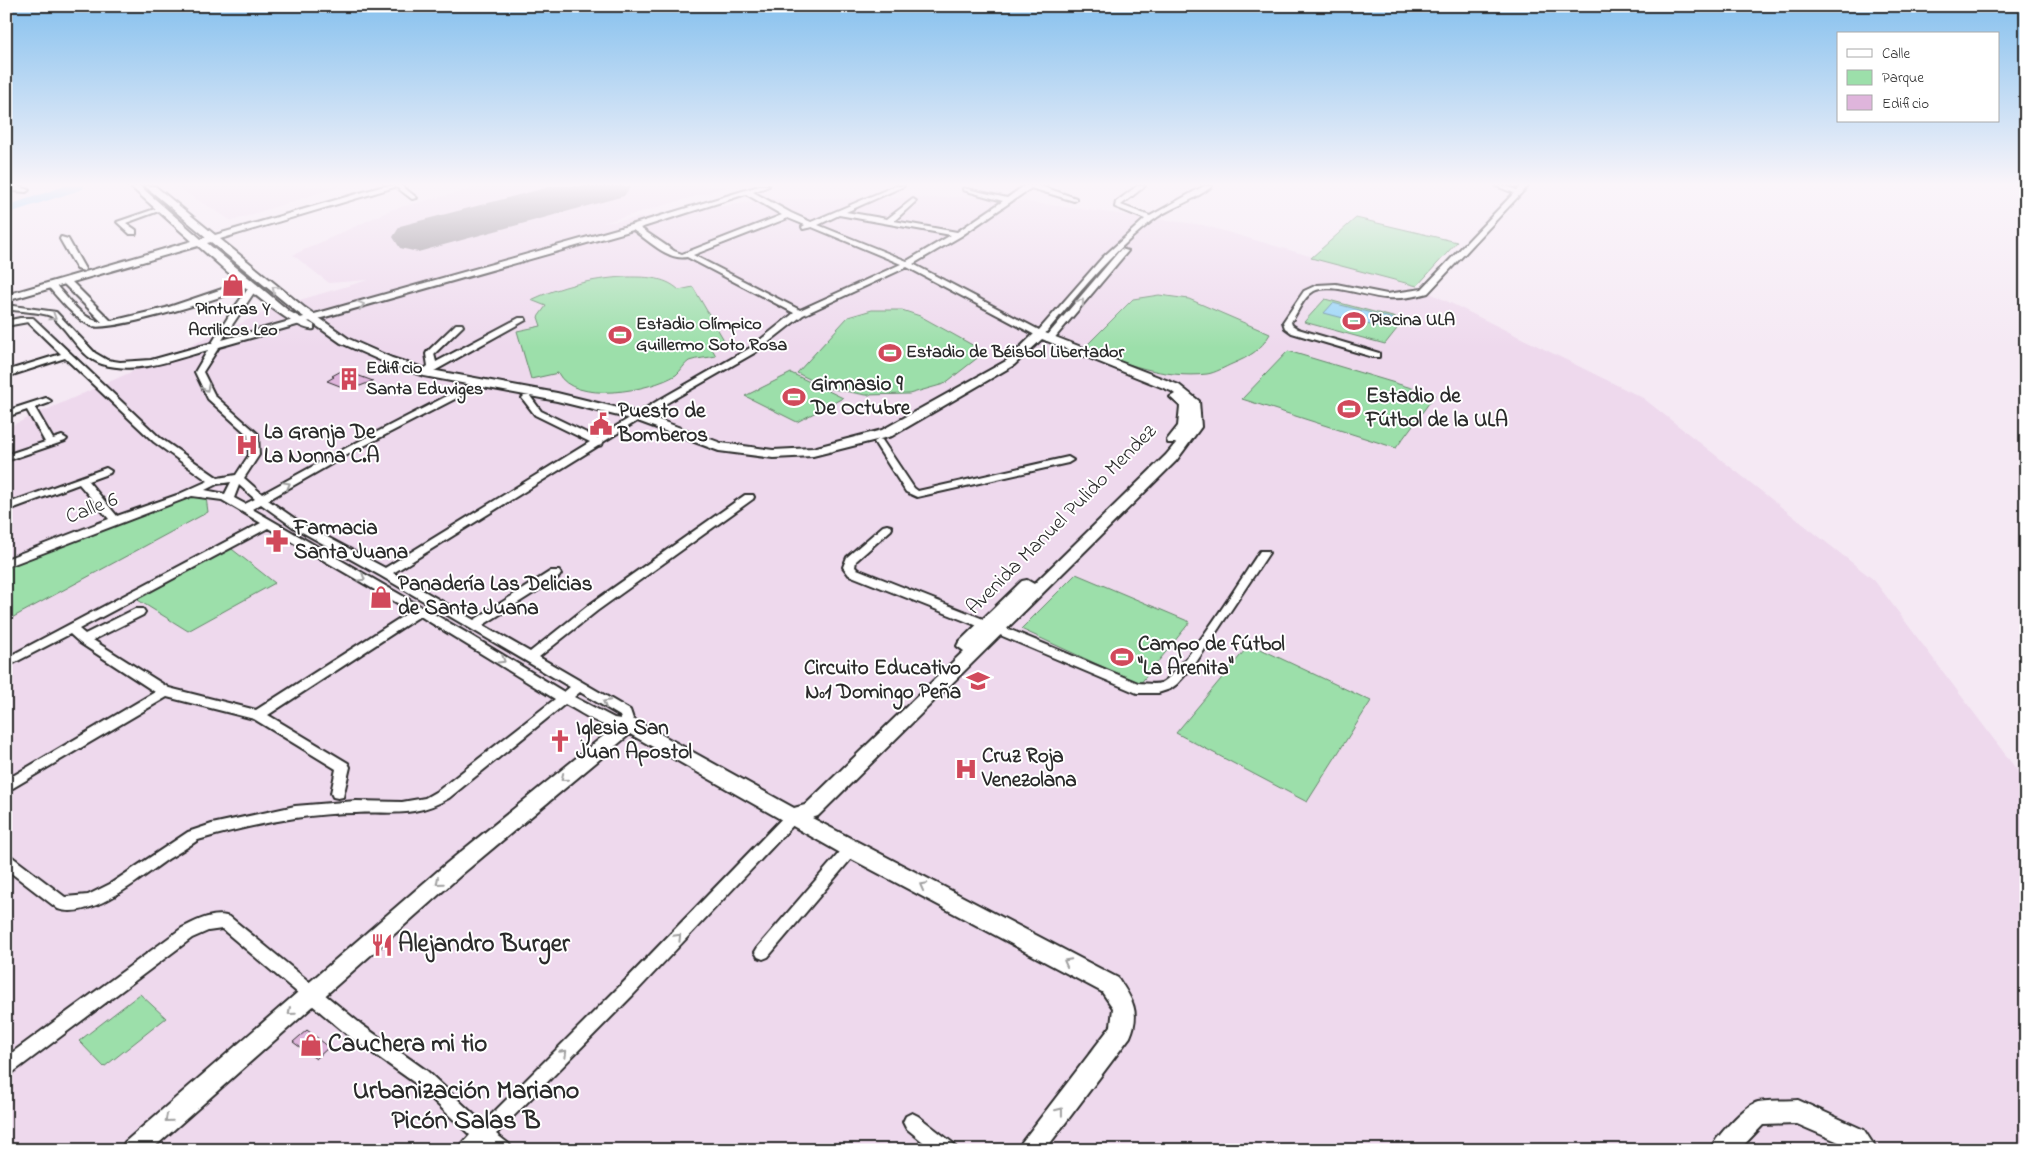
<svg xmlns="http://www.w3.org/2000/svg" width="2032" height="1156" viewBox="0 0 2032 1156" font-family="'Indie Flower',sans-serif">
<rect width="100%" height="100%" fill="#f5e9f4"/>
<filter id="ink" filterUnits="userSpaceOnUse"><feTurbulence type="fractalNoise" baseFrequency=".02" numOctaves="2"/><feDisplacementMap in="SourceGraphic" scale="10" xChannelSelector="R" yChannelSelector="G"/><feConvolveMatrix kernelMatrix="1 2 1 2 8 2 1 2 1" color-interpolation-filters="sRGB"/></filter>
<g filter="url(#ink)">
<!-- built -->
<g fill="#eed9ed">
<polygon points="175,186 340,186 232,221"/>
<polygon points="483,186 731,186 603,223 773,199 990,197 1203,225 1420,288 1643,398 1874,580 2026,782 2026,1150 6,1150 6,428 279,306 368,280 329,283 293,255 393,209"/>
</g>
<!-- green -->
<g fill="#9cdfaa" stroke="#64856a">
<polygon points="1356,218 1457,242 1417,286 1311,258"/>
<path d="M624,277C644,277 664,276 679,290L693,287L724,340L709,343L716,356C708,358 697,358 689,361C684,364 681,371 676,375C650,391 574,405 558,373L531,379L517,331L541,326L538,317L546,306L531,300C561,286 591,279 624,277Z"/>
<path d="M1159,295L1189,299L1270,334C1261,350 1249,357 1232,364C1225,367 1215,373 1207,374C1164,379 1123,363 1084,348L1133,299Z"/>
<polygon points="1325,299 1404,320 1385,344 1304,322"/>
<polygon points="872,310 902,310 920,316 985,352 944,384 909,394 866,395 828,388 797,373 848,317"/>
<polygon points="1288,351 1435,395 1396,448 1242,399"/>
<polygon points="791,373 843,398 797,422 745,396"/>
<polygon points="205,490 208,512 6,621 6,563"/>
<polygon points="228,546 275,583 188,631 133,597"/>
<polygon points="1076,574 1190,622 1140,684 1021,629"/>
<polygon points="1250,644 1371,701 1307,802 1176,733"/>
<polygon points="140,994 166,1018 104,1067 79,1041"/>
</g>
<!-- water -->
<polygon fill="#96d4f7" stroke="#6b90a5" points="1333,303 1394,319 1386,329 1324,313"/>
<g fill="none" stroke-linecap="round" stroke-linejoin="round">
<!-- river -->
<polygon fill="#96d4f7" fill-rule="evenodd" points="65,186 84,186 83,189 6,214 6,206"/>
<!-- runway -->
<polygon fill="#908a90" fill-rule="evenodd" points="553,186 631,186 624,196 418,252 400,248 393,237 400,226"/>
</g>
<!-- building -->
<g fill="#dfb5dc" stroke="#2b2b2b">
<polygon points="343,370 373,381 360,386 356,385 345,388 327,381 334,377 332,376"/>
<polygon points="307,1030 329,1047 316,1059 293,1042"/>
</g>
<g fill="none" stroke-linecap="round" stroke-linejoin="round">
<defs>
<g id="street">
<polygon points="16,186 23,186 22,188 29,190 26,192 13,191 12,190"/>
<polygon points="395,186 402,186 417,198 412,199"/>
<path d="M759,186H769L753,192L791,213L811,222L895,186H904L846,212L887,219L913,199L916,201L915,202L894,221L957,232L1003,201L963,190V188L1007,198L1024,186H1040L1076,198V200L1074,201L1031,188L961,236L913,264L1039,330L1102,258L1145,219L1115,207L1116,202L1137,186H1145L1121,205L1150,216L1204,186H1212C1195,201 1170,207 1152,221C1110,253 1077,296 1043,336H1037L907,267L803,315L756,352L665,404L603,442L602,445L598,446L393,573L474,620L551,571H559L561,574L559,577L483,625L530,652L589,605L745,495H753L754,497L753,499L597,611L539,657L630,710L635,725L634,728C611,735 584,714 565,704L449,798C414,818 393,811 356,813C336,813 315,815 295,818C263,823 229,831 198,840C188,847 178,853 168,859C142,877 91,921 58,909L6,869V854L11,856L65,897L88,895L110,884L188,832L212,824L295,806L356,801L402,802L425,798L439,790L555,699L420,616L268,715L348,763L350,767L343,797L338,798L333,797L331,793L336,769L254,719L167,697L6,792V780L155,692L80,643L70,634L6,667V658L261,523L222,500L192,496L6,567V559L109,519L79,484L6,511V504L106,468L111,471L110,473L88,481L117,516L177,495L208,481L154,442L65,358L6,377V371L61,354L28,322L6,326V321L20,318H33L160,438L218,478L236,475L249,455L248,435L208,399L195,372L208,350C175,359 137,375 102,364C80,357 70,331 52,317C45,312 16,311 6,309V305L56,312L95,353L107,360L120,362L151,360L212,343L230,314L250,286L257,288L222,340L631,225ZM746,194L782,215L682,254L674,251L640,228ZM839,215L951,235L907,261L818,225ZM788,218L805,225L802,227L803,229L812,227L901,264L800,310L693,255ZM633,230C647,239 668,261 687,257L794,313L750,348L659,400L597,438L541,411L530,396H524L522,398L535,415L590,442L385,568L301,523L268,500L354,451L482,385V381H476L348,447L262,494L244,478L259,455L258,434L215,396L203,372L219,347ZM231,482L225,494L205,490L217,484ZM239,485L255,499L245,504L234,498ZM261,504L293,527L381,576L570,687L564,692L465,632L252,509ZM268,528L411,611L256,710L169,688L93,640L143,615L145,612L143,609H135L85,634L79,629ZM580,692L620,716L621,719L614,718L574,697Z"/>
<path d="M1496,186H1506L1517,190L1521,186H1528L1428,293C1414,297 1400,299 1386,298C1367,297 1331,282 1314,291C1303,297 1298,312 1291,322L1292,325L1298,329L1379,353V357H1373L1292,333L1285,328L1283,322L1304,291L1317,285L1336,284L1387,294L1422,289L1514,193Z"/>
<polygon points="158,208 164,209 126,223 136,230 136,234 130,234 117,222"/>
<polygon points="61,237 68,239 85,269 84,271 77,269 60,239"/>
<polygon points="1121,249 1128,251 1052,341 1046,341 1046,337"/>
<path d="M63,279H69L111,321L166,308L246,281L253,283C238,295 110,332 92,326C77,321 57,297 47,285L54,283C67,297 83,321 102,322L63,283Z"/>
<polygon points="519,318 525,318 526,320 436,370 424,375 420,372 428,366 426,354 427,352 456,324 462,324 463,326 434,354 436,362"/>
<polygon points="46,398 51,401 49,403 35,408 53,439 62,436 67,439 65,441 6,461 6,455 45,442 27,410 6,417 6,411"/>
<polygon points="879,439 882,440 914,488 918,491 1068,457 1073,460 1068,463 917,497 906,492 874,442"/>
<path d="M887,525L891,526L892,528L891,530L856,561L855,567L857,569L1001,626L1138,683C1145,683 1155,685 1161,683C1182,675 1244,574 1260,551H1268L1269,553L1195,664L1177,684L1170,689L1158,693H1137L993,632L849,575L843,567L847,557L883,526Z"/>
<path d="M793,810L798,812L800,816L798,820L633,995L496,1134L509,1144L512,1150H488L484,1147L481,1150H459L462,1144L470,1135L415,1083L350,1037L222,929L208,931L192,938L12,1073L6,1075V1057L182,928C196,921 214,911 230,917L362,1025L427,1071L483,1123L621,985L788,812Z"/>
<polygon points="851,843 856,845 858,849 856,853 768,957 763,959 758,957 755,952 758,947 846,845"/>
<polygon points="912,1113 918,1116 954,1144 957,1150 933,1150 906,1128 903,1122 906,1116"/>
</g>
<g id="secondary">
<path d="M130,186H140L201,239L206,237L145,186H155L215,235L384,186H398L220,239L305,308L349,339L392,358L426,369L557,393L643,414L721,443L773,450L813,448L882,430L1006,361L1036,332L1040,331L1179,385L1199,401L1201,427L1176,461L818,816L812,818L1118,978C1132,999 1141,1012 1130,1037L1045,1150H1018L1022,1142L1111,1026L1113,1008L1102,992L844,855L630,734L461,875L151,1150H121L125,1142L447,863L623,720L629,718L635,720L794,808L805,805L964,651L957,646L959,642L1022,581L1027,580L1034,584L1166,455L1176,443H1168L1167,440L1178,426L1180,406L1170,397L1175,394L1171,391L1042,339L1014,365L892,436L813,456L773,458L719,451L635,420L557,401L424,376L384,362L341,343L297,312L211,242L207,243L290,312L314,325V329C294,334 216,261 198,246L6,301V295L192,241Z"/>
<path d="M1798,1100L1864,1130L1877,1150H1850L1848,1146L1797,1124L1763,1125L1739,1150H1710C1715,1138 1745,1105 1758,1102C1770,1100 1785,1101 1798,1100Z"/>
</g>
</defs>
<!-- street casing -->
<use href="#street" stroke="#2b2b2b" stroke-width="4"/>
<!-- secondary casing -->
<use href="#secondary" stroke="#2b2b2b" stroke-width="4"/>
<!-- street -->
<use href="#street" fill="#fff" fill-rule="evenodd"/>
<!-- secondary -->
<use href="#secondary" fill="#fff" fill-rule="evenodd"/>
</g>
<!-- one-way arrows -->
<defs><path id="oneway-chevron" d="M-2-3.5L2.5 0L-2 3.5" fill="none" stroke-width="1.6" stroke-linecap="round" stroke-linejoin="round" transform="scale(1.25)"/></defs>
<g stroke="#a0a0a0">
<use href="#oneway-chevron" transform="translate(275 289) rotate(-141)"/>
<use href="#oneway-chevron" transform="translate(1081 302) rotate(-51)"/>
<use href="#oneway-chevron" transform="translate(361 305) rotate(-15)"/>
<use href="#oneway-chevron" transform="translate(53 317) rotate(33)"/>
<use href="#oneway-chevron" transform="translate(206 388) rotate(64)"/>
<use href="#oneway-chevron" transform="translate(287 485) rotate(-29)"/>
<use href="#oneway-chevron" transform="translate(362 578) rotate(32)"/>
<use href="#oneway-chevron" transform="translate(502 660) rotate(32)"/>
<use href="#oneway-chevron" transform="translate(606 703) rotate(-152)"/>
<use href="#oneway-chevron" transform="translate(564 778) rotate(141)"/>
<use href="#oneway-chevron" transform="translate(439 882) rotate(139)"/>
<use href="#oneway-chevron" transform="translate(923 886) rotate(-152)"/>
<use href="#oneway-chevron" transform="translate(678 937) rotate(-46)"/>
<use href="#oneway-chevron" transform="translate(1067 962) rotate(-152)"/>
<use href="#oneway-chevron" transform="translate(291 1012) rotate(139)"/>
<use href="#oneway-chevron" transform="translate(564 1053) rotate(-45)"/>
<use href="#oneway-chevron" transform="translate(1060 1111) rotate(-52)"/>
<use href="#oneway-chevron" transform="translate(168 1119) rotate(139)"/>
</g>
</g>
<!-- sky -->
<linearGradient id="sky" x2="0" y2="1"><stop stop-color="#87c1ee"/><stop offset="0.53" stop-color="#faf5fa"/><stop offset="1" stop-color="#faf5fa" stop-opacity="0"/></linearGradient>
<rect width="2032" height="348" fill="url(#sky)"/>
<!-- icons -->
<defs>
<symbol id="shop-bare" viewBox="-9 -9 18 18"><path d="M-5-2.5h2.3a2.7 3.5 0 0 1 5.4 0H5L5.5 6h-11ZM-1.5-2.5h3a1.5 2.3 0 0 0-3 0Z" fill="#d1495b" stroke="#fff" stroke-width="2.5" paint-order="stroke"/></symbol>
<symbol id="stadium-bare" viewBox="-9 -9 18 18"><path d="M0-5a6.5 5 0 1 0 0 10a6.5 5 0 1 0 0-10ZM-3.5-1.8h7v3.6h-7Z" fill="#d1495b" stroke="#fff" stroke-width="2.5" paint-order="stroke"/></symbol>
<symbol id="building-bare" viewBox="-9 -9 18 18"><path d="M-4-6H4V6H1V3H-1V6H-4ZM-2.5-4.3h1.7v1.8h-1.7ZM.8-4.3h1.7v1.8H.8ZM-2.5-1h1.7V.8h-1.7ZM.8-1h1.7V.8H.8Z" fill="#d1495b" stroke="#fff" stroke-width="2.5" paint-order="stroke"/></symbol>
<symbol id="civic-bare" viewBox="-9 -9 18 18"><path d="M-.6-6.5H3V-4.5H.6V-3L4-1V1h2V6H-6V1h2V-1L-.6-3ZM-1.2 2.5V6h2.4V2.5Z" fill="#d1495b" stroke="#fff" stroke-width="2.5" paint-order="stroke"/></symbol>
<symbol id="hospital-bare" viewBox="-9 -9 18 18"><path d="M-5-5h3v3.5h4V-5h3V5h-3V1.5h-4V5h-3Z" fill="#d1495b" stroke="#fff" stroke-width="2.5" paint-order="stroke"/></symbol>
<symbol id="pharmacy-bare" viewBox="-9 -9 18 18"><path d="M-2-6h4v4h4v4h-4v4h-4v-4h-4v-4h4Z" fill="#d1495b" stroke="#fff" stroke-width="2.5" paint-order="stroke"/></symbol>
<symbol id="school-bare" viewBox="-9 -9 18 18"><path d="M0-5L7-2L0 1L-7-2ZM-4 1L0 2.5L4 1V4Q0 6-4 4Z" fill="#d1495b" stroke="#fff" stroke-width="2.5" paint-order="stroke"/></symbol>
<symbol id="church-bare" viewBox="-9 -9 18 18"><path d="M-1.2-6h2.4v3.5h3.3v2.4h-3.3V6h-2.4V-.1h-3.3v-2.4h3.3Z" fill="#d1495b" stroke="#fff" stroke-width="2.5" paint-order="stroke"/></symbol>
<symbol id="restaurant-bare" viewBox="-9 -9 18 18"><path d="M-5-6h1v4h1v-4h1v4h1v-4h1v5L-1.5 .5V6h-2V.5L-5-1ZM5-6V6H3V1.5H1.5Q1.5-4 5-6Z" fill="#d1495b" stroke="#fff" stroke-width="2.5" paint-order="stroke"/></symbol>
</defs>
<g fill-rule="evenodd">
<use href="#shop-bare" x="217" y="269" width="32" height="32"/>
<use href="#stadium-bare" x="1338" y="305" width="32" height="32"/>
<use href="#stadium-bare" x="604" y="319" width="32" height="32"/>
<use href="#stadium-bare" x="874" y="337" width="32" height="32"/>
<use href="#building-bare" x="333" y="363" width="32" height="32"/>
<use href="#stadium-bare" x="778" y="381" width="32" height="32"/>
<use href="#stadium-bare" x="1333" y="393" width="32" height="32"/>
<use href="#civic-bare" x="585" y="408" width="32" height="32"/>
<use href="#hospital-bare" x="231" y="429" width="32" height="32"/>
<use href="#pharmacy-bare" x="261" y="525" width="32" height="32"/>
<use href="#shop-bare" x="365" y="581" width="32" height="32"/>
<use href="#stadium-bare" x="1106" y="641" width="32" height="32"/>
<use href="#school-bare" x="962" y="665" width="32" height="32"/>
<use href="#church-bare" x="544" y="725" width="32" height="32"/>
<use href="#hospital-bare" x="950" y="753" width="32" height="32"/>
<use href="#restaurant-bare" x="366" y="929" width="32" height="32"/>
<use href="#shop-bare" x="295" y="1029" width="32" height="32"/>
</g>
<g text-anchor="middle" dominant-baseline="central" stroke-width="4" stroke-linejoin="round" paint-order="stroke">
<!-- far-poi labels -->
<g font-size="18" font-weight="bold" fill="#2b2b2b" stroke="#fff" text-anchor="start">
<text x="233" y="310" text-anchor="middle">Pinturas Y<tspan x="233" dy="21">Acrilicos Leo</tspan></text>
<text x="1370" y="321">Piscina ULA</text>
<text x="636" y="325">Estadio Olímpico<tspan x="636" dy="21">Guillermo Soto Rosa</tspan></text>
<text x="906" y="353">Estadio de Béisbol Libertador</text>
<text x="366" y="369">Edificio<tspan x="366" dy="21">Santa Eduviges</tspan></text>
</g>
<!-- poi labels -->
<g font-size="21" font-weight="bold" fill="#2b2b2b" stroke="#fff" text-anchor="start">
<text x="811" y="385">Gimnasio 9<tspan x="811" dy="24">De Octubre</tspan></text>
<text x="1366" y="397">Estadio de<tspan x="1366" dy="24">Fútbol de la ULA</tspan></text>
<text x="618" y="412">Puesto de<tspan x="618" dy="24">Bomberos</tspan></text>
<text x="264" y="433">La Granja De<tspan x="264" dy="24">La Nonna C.A</tspan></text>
<text x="294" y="529">Farmacia<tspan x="294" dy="24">Santa Juana</tspan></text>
<text x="398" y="585">Panadería Las Delicias<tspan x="398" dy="24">de Santa Juana</tspan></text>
<text x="1138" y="645">Campo de fútbol<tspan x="1138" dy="24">"La Arenita"</tspan></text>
<text x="961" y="669" text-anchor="end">Circuito Educativo<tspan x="961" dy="24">Nº1 Domingo Peña</tspan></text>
<text x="576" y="729">Iglesia San<tspan x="576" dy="24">Juan Apostol</tspan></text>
<text x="982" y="757">Cruz Roja<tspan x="982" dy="24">Venezolana</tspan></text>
</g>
<!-- street labels -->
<g font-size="21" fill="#2b2b2b" stroke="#fff">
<text transform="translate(92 509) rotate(-21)">Calle 6</text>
<text transform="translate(1062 520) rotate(-45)">Avenida Manuel Pulido Mendez</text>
</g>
<!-- near-poi labels -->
<g font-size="25" font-weight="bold" fill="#2b2b2b" stroke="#fff" text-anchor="start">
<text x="398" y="945">Alejandro Burger</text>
<text x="328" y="1045">Cauchera mi tio</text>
</g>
<!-- near-neighbourhood labels -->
<g font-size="26" font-weight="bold" fill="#2b2b2b" stroke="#fff">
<text x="466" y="1092">Urbanización Mariano<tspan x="466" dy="30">Picón Salas B</tspan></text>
</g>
</g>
<!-- margin -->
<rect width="2032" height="1156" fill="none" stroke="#fff" stroke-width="25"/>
<rect x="12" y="12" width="2007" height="1131" fill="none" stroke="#2b2b2b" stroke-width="2" filter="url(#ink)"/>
<!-- legend -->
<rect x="1837" y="32" width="162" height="90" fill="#ffffff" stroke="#aaaaaa"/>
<rect x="1847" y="49" width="25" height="8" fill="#ffffff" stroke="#aaaaaa"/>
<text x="1882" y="58" font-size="15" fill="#2b2b2b">Calle</text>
<rect x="1847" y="70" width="25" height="15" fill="#9cdfaa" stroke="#aaaaaa"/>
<text x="1882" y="82" font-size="15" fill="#2b2b2b">Parque</text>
<rect x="1847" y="95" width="25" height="15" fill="#dfb5dc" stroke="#aaaaaa"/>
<text x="1882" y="108" font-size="15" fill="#2b2b2b">Edificio</text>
</svg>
